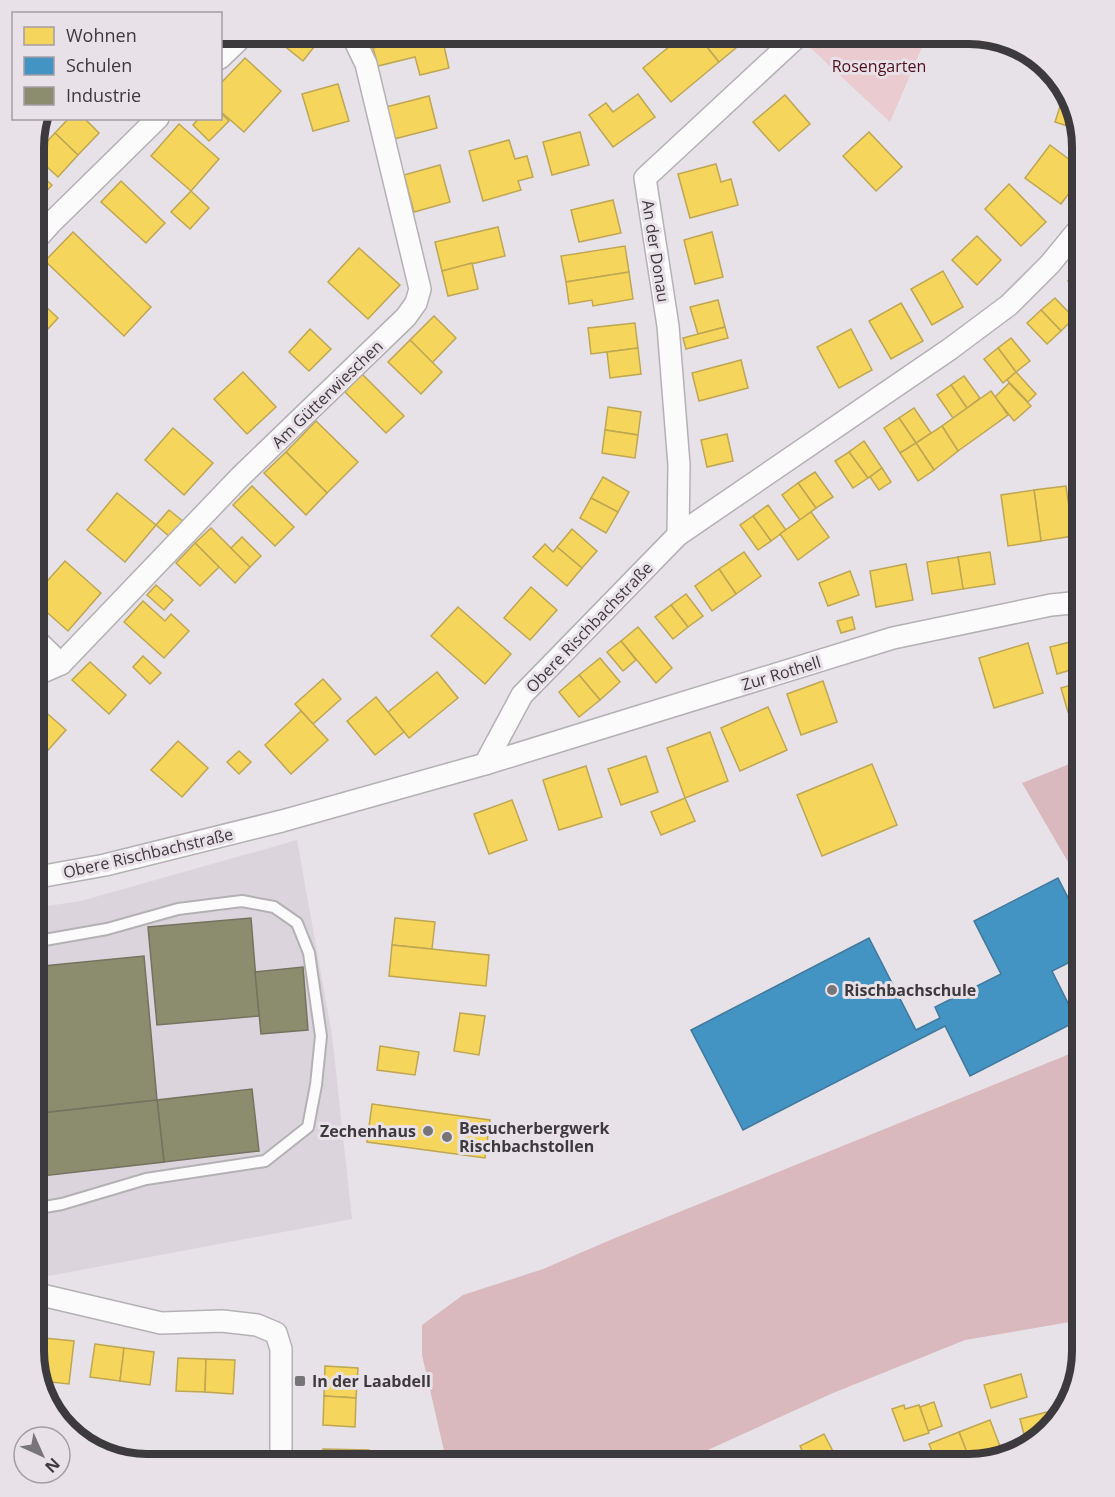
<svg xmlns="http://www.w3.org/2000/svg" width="1115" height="1497" viewBox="0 0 1115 1497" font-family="'Open Sans',sans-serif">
<rect width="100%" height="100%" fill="#e7e2e7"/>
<!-- built -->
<polygon fill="#dcd4dc" points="297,840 332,1035 352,1219 33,1279 33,908 81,901"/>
<!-- green -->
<polygon fill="#e9cbd0" points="799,33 928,33 890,122 801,39"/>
<!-- forest -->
<g fill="#d9b9be">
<polygon points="1082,759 1082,886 1022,783"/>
<polygon points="1082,1049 1082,1320 965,1340 833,1393 677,1464 480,1464 445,1455 422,1355 422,1325 463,1295 543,1269 615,1238"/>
</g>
<!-- homes -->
<g fill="#f6d55c" stroke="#bea653" stroke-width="1.5">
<polygon points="274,33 325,33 303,61 272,36"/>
<polygon points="370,33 433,33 373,48"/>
<polygon points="433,33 441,33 449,68 420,75 415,57 378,66 373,48"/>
<polygon points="686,33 696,33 719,62 671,102 643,68"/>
<polygon points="696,33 754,33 719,62"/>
<polygon points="245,58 281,91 244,132 220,111 220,84"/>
<polygon points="338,84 349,121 313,131 302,94"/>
<polygon points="1065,91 1077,129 1055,122"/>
<polygon points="638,94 655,117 613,147 589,115 606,103 613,112"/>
<polygon points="785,95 810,124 779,151 753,122"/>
<polygon points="429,96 437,128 394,139 386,107"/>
<polygon points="220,112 229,121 209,141 193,125 199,118 220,118"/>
<polygon points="69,118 84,118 99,133 78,155 55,133"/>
<polygon points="179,124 219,159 191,191 151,156"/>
<polygon points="580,132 589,165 552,175 543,142"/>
<polygon points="869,132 902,167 876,191 843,156"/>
<polygon points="55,133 78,155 58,177 34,155"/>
<polygon points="509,140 515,159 527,156 533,177 518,181 521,190 483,201 469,151"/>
<polygon points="1050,145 1082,169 1082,176 1061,204 1025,178"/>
<polygon points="716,164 721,182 731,179 738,205 690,218 678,174"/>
<polygon points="440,165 450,202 414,212 404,175"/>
<polygon points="33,168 52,185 33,206"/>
<polygon points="121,181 165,223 146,243 101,202"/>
<polygon points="1009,184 1046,222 1021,246 985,209"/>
<polygon points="191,191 209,208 190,229 171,212"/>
<polygon points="613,200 621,233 579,242 571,210"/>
<polygon points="498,227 505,256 442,271 435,242"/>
<polygon points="73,232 151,307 124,336 45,261"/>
<polygon points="712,232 723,277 695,284 684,240"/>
<polygon points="977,236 1001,260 977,285 952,260"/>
<polygon points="625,246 629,272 566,282 561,256"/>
<polygon points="359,248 400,285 368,319 328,282"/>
<polygon points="472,263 478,289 448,296 442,271"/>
<polygon points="1082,267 1082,294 1068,281"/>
<polygon points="943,271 963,307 932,325 911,289"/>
<polygon points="629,272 633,299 593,306 592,300 569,304 566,282"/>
<polygon points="33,295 58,318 33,345"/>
<polygon points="1055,298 1074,318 1061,331 1041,310"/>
<polygon points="718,300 725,327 698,334 690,307"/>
<polygon points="901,303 923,341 891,359 869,321"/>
<polygon points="1041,310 1061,331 1047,344 1027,323"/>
<polygon points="434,316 456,338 432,363 410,340"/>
<polygon points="635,323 638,348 591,354 588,328"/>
<polygon points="725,327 728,338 686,349 683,338"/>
<polygon points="310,329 331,349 309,371 289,352"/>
<polygon points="851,329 872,370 839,388 817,347"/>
<polygon points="1011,338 1030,361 1016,372 998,348"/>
<polygon points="410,340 442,372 421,394 388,362"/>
<polygon points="638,348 641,374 610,378 607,352"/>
<polygon points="998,348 1016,372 1003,383 984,359"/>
<polygon points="741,360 748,388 699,401 692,373"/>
<polygon points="243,372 276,407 247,434 214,399"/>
<polygon points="1016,372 1036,394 1028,402 1007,380"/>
<polygon points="362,374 404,416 386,433 345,392"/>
<polygon points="964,376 980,398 967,408 951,385"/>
<polygon points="1009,383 1031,406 1014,421 995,397"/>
<polygon points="951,385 967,408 953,418 937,395"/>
<polygon points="991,391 1008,415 958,451 942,426"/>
<polygon points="608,407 641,412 638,435 605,430"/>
<polygon points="914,408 931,433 916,443 899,418"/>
<polygon points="899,418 916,443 900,453 884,428"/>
<polygon points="316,421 358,462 327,493 286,452"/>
<polygon points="942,426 958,451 934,470 916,443"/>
<polygon points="173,428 213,463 184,495 145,460"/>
<polygon points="605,430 638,435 635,458 602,453"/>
<polygon points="727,434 733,461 707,467 701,440"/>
<polygon points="864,441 882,468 868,478 849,452"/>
<polygon points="916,443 934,470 918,481 900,453"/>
<polygon points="286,452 327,493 306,515 264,473"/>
<polygon points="849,452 868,478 853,488 835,461"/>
<polygon points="882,468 891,482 879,490 870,477"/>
<polygon points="815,472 833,497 816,508 798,483"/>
<polygon points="603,477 629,492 618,512 591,498"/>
<polygon points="798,483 816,508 800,520 782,495"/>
<polygon points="252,486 294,527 275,546 233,505"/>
<polygon points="1066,486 1073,536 1041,541 1034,490"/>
<polygon points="1034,490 1041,541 1008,546 1001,495"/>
<polygon points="117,493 156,525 125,562 87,530"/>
<polygon points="591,498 618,512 606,533 580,518"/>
<polygon points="768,505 786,530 771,541 753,516"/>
<polygon points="169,510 184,522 170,537 156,525"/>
<polygon points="811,512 829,537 798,560 780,534"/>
<polygon points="753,516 771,541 758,550 740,525"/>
<polygon points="211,528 250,567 235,583 195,543"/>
<polygon points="572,529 597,551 582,568 557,547"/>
<polygon points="242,537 261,556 250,567 231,548"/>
<polygon points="195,543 219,567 200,586 176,563"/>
<polygon points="545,544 553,552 557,547 582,568 567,586 533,557"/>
<polygon points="744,552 761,576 736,594 719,569"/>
<polygon points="990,552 995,584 963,589 958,557"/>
<polygon points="958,557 963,589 932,594 927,562"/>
<polygon points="65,561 101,593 68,631 33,600 33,597"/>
<polygon points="906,564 913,600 876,607 870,571"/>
<polygon points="719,569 736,594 712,611 695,586"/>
<polygon points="850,571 859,595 828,606 819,583"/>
<polygon points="156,585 173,600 164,610 147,595"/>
<polygon points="531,587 557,610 530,640 504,618"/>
<polygon points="686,594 703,616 688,627 671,605"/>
<polygon points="143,601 165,621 171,614 189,631 164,658 124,622"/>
<polygon points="671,605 688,627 673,639 655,617"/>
<polygon points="458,607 511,654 485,684 431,636"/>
<polygon points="852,617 855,629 841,633 837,621"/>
<polygon points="638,627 672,668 656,683 621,641"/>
<polygon points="1082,639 1082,708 1068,712 1061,688 1078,683 1074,669 1057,674 1050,647"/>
<polygon points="621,641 636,660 623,671 607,652"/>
<polygon points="1028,643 1043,693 994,708 979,658"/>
<polygon points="143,656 161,673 150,684 133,667"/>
<polygon points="600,658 620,682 600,700 579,675"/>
<polygon points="90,662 126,695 109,714 72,680"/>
<polygon points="437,672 458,698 409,738 388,712"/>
<polygon points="579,675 600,700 579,717 559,692"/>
<polygon points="323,679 341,699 313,724 295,704"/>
<polygon points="823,681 837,722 801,735 787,694"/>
<polygon points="376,697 404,732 375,755 347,721"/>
<polygon points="33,701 66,730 42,757 33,748"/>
<polygon points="768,707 787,750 740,771 721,728"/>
<polygon points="301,711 328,740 291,774 265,745"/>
<polygon points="710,732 728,781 685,798 667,748"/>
<polygon points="178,741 208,768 182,797 151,770"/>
<polygon points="239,751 251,762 239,774 227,762"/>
<polygon points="646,756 658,792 621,805 608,769"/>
<polygon points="872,764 897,825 822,856 797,795"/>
<polygon points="586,766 602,817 559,830 543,780"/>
<polygon points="685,798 695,821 661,835 651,812"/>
<polygon points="512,800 527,840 489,854 474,814"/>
<polygon points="395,918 435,922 432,949 392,945"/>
<polygon points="392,945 489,955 486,986 389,976"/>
<polygon points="460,1013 485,1016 479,1055 454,1051"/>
<polygon points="380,1046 419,1052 415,1075 377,1070"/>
<polygon points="372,1104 490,1120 485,1158 367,1142"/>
<polygon points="33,1336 44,1338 40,1373 33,1351"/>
<polygon points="44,1338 74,1341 69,1384 42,1381 40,1373"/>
<polygon points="95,1344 124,1348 120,1381 90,1377"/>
<polygon points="124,1348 154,1352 150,1385 120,1381"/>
<polygon points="178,1358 206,1359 205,1392 176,1391"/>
<polygon points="206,1359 235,1360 233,1394 205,1392"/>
<polygon points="325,1366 358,1368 356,1398 324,1396"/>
<polygon points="1021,1374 1027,1397 991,1408 984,1385"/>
<polygon points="324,1396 356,1398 355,1427 323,1425"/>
<polygon points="934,1402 942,1426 928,1431 920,1407"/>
<polygon points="904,1405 905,1409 919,1405 929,1433 904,1441 892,1409"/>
<polygon points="1067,1406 1067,1407 1054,1421 1051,1411"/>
<polygon points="1051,1411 1054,1421 1031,1445 1027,1446 1020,1419"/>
<polygon points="990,1420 1003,1454 971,1463 959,1432"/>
<polygon points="959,1432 971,1463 937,1464 929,1444"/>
<polygon points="824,1434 837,1459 828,1464 809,1464 800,1446"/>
<polygon points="323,1449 369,1450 369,1464 323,1464"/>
<polygon points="908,1453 912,1464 876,1464"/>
</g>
<!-- schools -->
<polygon fill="#4393c3" stroke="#41789b" stroke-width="1.5" points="1058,878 1082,925 1082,956 1052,971 1077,1021 970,1076 945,1026 743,1130 691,1030 869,938 916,1030 940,1018 935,1007 1001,974 974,921"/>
<!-- industry -->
<g fill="#8c8c6e" stroke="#74735f" stroke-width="1.5">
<polygon points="251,918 259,1016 157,1025 148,927"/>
<polygon points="144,956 157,1100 33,1114 33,967"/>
<polygon points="303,967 308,1030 261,1034 255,972"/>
<polygon points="252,1089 259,1151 164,1162 157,1100"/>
<polygon points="157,1100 164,1162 33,1177 33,1114"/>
</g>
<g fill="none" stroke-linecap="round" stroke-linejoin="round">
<defs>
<polyline id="lane" points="33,1209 62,1204 146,1179 265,1161 308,1127 316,1085 321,1036 309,953 297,923 274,907 242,901 178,909 107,929 33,942"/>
<g id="street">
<polyline points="220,58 246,33"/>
<polyline points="33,243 51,223 158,118"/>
<polyline points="678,535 679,465 668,326 645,178 796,38 794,33"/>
<polyline points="33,637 61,664"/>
<polyline points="33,673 45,671 61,664 240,477 406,317 416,303 420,289 366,64 351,33"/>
<polyline points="485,764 522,695 678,535 950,349 1009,305 1050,264 1082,225"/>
<polyline points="33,878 105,865 282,821 485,764 893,638 1051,605 1082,602"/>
<polyline points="33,1293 161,1323 222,1321 257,1325 276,1333 281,1349 281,1464"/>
</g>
</defs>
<!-- lane casing -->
<use href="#lane" stroke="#b4b1b4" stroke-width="14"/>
<!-- street casing -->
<use href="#street" stroke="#b4b1b4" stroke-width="24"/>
<!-- lane -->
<use href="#lane" stroke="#fbfbfb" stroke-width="10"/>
<!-- street -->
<use href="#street" stroke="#fbfbfb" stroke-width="21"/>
</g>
<!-- markers -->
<g fill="#787578" stroke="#e8e1e8" stroke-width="2">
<circle cx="832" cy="990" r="6"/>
<circle cx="428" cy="1131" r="6"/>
<circle cx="447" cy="1137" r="6"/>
<rect x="294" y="1375" width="12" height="12" rx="3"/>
</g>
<g text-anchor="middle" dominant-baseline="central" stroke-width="6" stroke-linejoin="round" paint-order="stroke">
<!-- park labels -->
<g font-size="16" fill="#4f101d" stroke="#e8e1e8">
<text x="879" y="66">Rosengarten</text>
</g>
<!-- street labels -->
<g font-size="16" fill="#3d3a3d" stroke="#e8e1e8">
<text transform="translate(656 251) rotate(81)">An der Donau</text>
<text transform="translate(327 394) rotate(-44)">Am Gütterwieschen</text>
<text transform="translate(589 627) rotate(-46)">Obere Rischbachstraße</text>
<text transform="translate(781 673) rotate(-17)">Zur Rothell</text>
<text transform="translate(148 853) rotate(-13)">Obere Rischbachstraße</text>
</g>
<!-- poi labels -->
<g font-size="16" font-weight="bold" fill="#3d3a3d" stroke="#e8e1e8" text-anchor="start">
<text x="844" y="990">Rischbachschule</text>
<text x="459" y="1128">Besucherbergwerk<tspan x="459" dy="18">Rischbachstollen</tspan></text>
<text x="416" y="1131" text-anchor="end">Zechenhaus</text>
<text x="312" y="1381">In der Laabdell</text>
</g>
</g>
<!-- crop -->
<path d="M0 0H1115V1497H0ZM147 44H969A103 103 0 0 1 1072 147V1351A103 103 0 0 1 969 1454H147A103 103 0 0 1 44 1351V147A103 103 0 0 1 147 44Z" fill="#e8e1e8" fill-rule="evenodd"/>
<path fill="none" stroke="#3d3a3d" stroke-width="8" d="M147 44H969A103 103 0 0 1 1072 147V1351A103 103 0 0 1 969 1454H147A103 103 0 0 1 44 1351V147A103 103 0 0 1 147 44Z"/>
<!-- legend -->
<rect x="12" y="12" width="210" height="108" fill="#e8e1e8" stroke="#a49ea4" stroke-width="1.5"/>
<rect x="24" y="27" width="30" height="18" fill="#f6d55c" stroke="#a49ea4" stroke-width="1.5"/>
<text x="66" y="42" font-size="18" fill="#3d3a3d">Wohnen</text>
<rect x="24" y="57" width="30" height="18" fill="#4393c3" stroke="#a49ea4" stroke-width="1.5"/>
<text x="66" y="72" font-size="18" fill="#3d3a3d">Schulen</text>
<rect x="24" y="87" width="30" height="18" fill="#8c8c6e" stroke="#a49ea4" stroke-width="1.5"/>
<text x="66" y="102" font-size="18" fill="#3d3a3d">Industrie</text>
<!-- north arrow -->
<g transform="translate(42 1455) rotate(135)"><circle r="28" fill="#e8e1e8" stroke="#a49ea4" stroke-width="1.5"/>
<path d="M0-4.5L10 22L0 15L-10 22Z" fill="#787578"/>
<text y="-9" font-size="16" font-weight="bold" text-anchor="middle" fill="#3d3a3d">N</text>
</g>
</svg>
